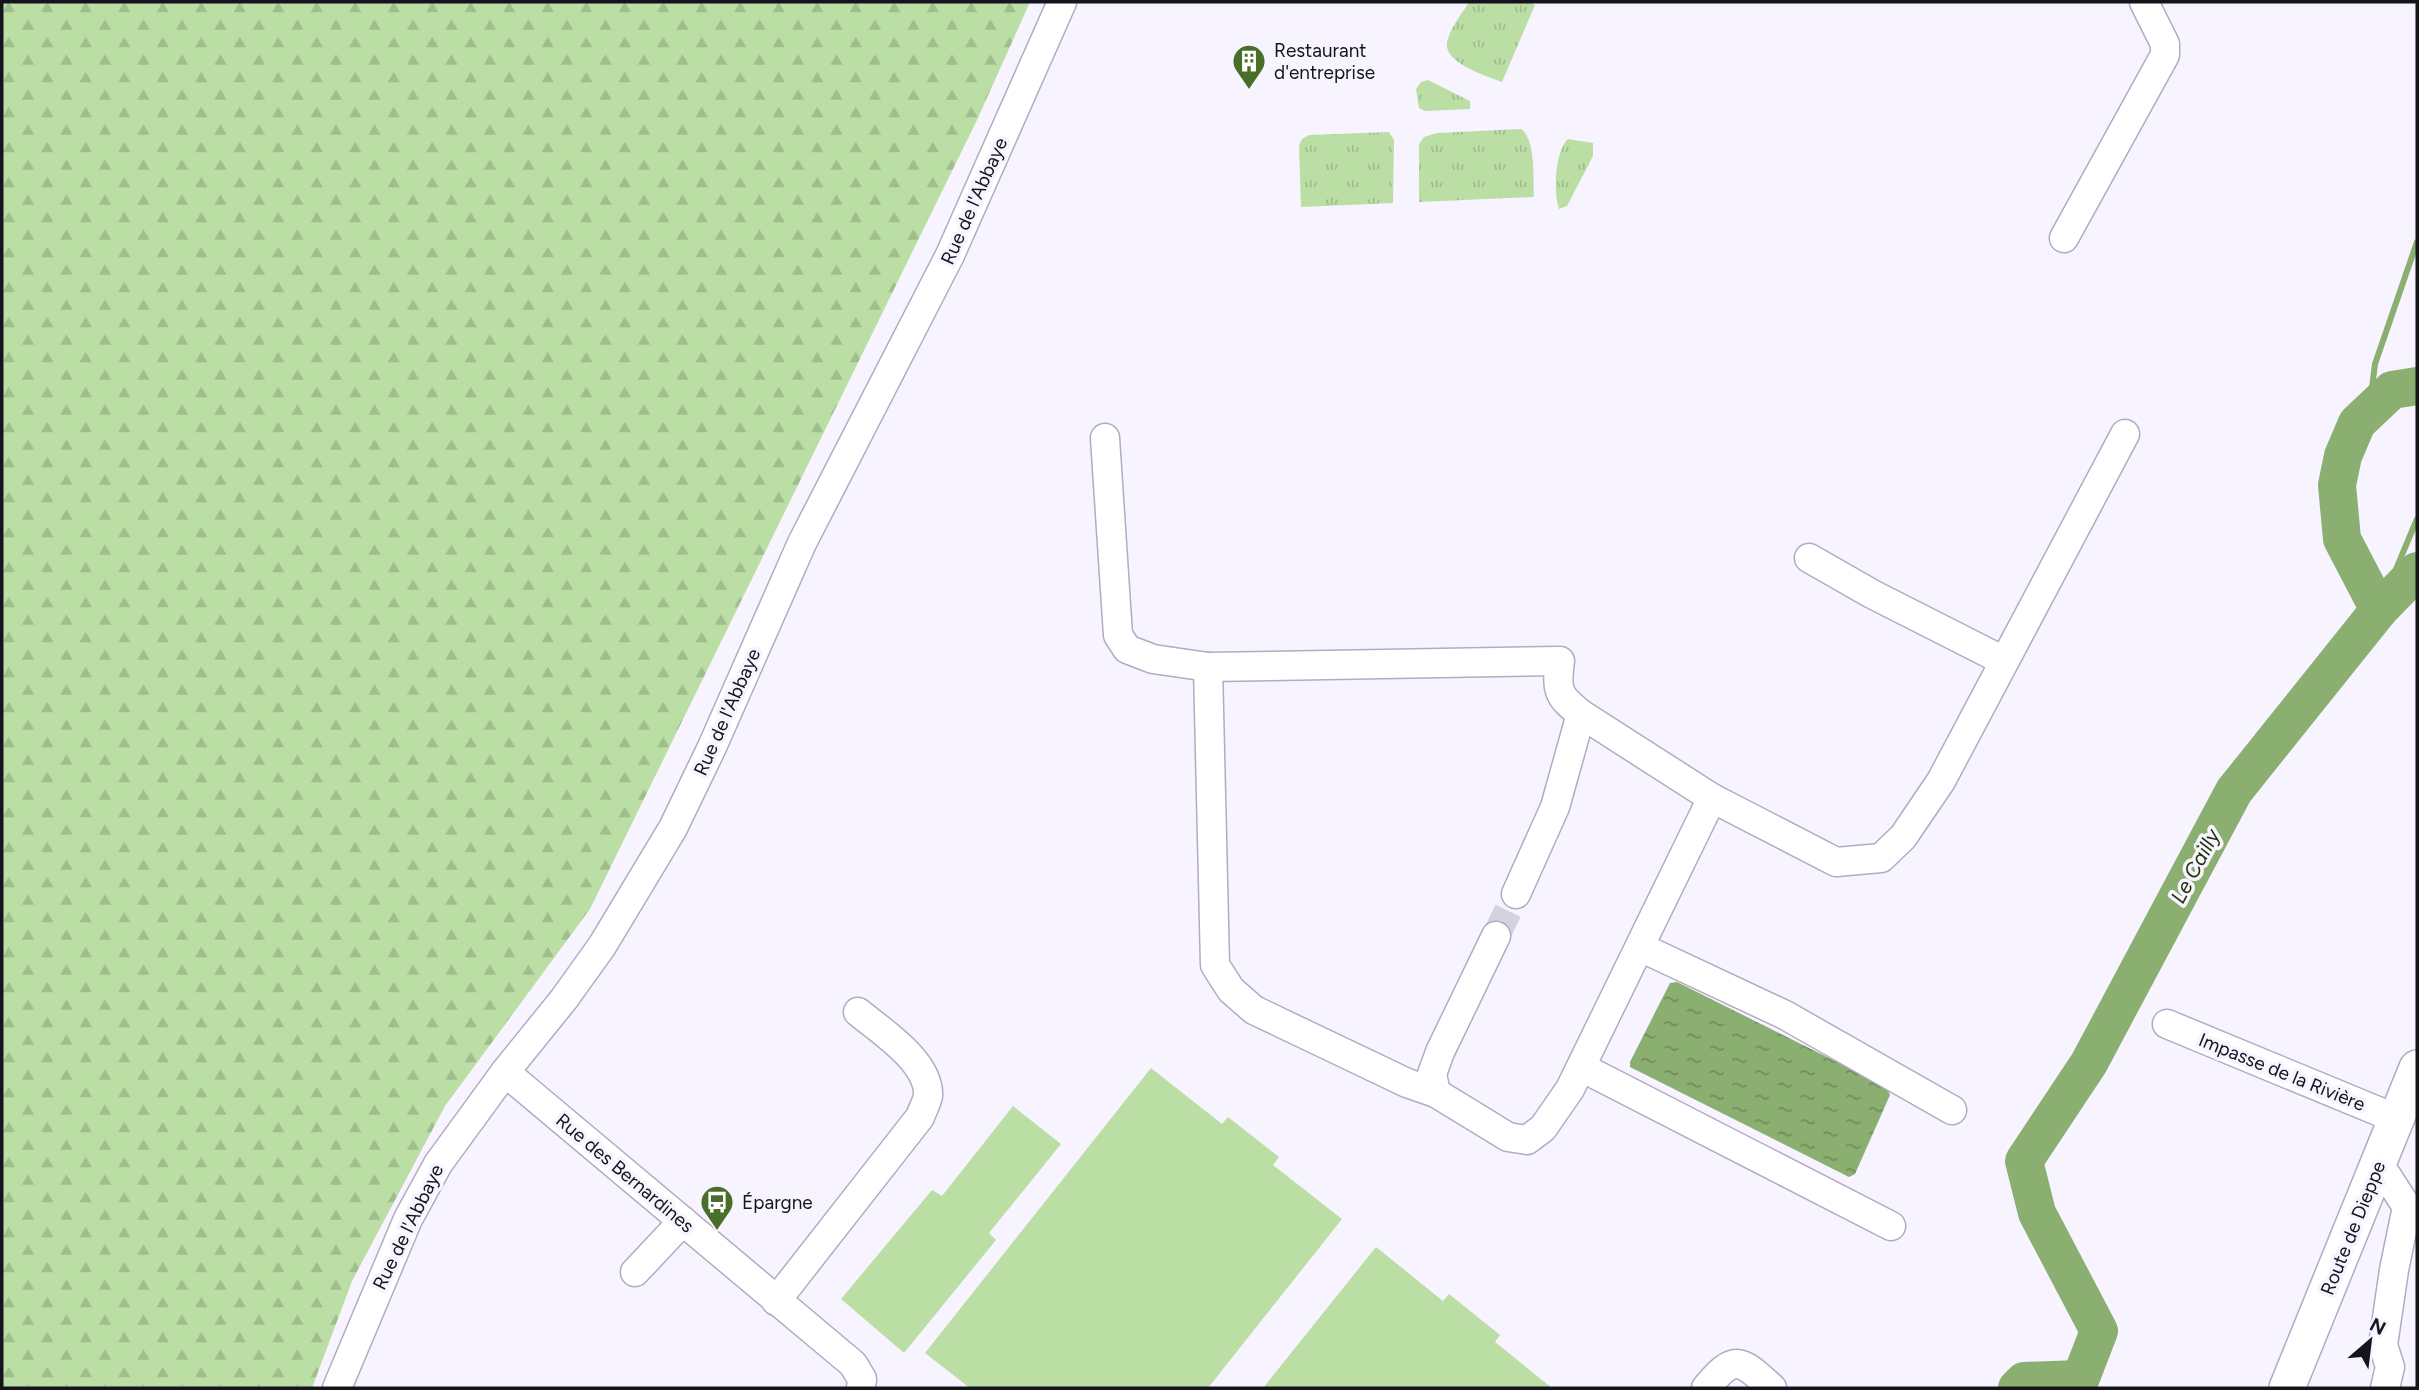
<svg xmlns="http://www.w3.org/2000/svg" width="2419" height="1390" viewBox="0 0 2419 1390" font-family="Figtree,sans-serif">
<defs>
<pattern id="grass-tufts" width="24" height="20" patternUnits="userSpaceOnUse" patternTransform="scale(1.75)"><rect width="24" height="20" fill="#bbdea4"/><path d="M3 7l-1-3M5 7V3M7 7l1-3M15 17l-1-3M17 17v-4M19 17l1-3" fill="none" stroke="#a0be8d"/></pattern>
<pattern id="forest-firs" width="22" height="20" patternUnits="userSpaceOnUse" patternTransform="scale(1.75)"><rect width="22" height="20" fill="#bbdea4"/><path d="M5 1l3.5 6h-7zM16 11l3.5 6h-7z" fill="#a0be8d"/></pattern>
<pattern id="water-ripples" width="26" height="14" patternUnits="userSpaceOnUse" patternTransform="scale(1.75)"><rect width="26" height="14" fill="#8aaf70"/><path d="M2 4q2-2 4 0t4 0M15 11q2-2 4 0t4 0" fill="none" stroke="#708d5b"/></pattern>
</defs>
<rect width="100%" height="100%" fill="#f7f4ff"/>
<!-- grass -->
<g fill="url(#grass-tufts)">
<path d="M1469,2H1530L1535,5L1502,82C1488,77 1449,64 1447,47C1446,33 1462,14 1469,2Z"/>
<polygon points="1428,80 1470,101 1470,109 1425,111 1419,108 1416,89 1421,82"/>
<path d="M1521,129C1536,139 1533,179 1534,197L1419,202V144L1424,137L1437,133Z"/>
<polygon points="1389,132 1394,140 1393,203 1301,207 1299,146 1302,139 1309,135"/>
<path d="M1568,139L1593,143V156L1567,206L1559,209C1553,192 1555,151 1568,139Z"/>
</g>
<!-- forest -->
<polygon fill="url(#forest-firs)" points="2,2 1030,2 977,120 590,909 445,1106 352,1281 312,1388 2,1388"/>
<!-- pitch -->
<g fill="#bbdea4">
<polygon points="1151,1068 1222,1124 1228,1117 1279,1157 1273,1165 1342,1219 1208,1388 970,1388 925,1353"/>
<polygon points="1013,1106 1061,1144 989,1233 996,1240 904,1353 841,1299 932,1190 942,1196"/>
<polygon points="1376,1247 1443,1301 1449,1294 1500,1335 1495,1342 1552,1388 1263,1388"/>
</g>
<!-- water -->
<polygon fill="url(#water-ripples)" points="1677,982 1887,1087 1890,1095 1855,1174 1849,1177 1630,1067 1630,1062 1670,983"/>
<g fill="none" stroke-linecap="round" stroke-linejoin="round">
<!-- stream -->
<g stroke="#8aaf70" stroke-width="6">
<polyline points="2369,411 2375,364 2417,242"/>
<polyline points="2379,610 2417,519"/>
</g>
<!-- river -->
<g stroke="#8aaf70" stroke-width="38">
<polyline points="2379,610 2417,571"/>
<polyline points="2017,1388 2024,1381 2079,1379"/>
<polyline points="2077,1388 2099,1331 2037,1213 2024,1161 2089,1063 2234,791 2379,610 2342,539 2337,485 2343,456 2357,423 2392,390 2417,386"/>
</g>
<!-- minor-tunnel -->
<polyline stroke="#d5d2dd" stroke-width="28" stroke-dasharray="28 14" stroke-linecap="butt" points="1496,936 1516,894"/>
<defs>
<g id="minor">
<polyline points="2064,238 2165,55 2165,44 2144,2"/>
<path d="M1105,438L1118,635L1127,649L1153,659L1208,667L1560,661C1556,691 1558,696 1581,714L1712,798L1836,862L1881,858L1903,837L1941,781L2125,434"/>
<polyline points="1809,558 1872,594 2004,661"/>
<polyline points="1208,667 1215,965 1231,990 1254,1010 1407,1083 1436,1093"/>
<polyline points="1516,894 1555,807 1581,714"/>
<polyline points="1496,936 1440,1052 1432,1074 1436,1093 1508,1137 1527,1140 1543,1128 1570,1089 1712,798"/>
<polyline points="1640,947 1785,1015 1952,1110"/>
<polyline points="2167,1024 2397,1119"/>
<polyline points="1581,1067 1891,1226"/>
<polyline points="505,1072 853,1364 862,1379 861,1388"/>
<polyline points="2376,1170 2387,1176 2407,1207 2394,1270 2383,1345 2390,1367 2385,1388"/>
<polyline points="635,1272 683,1221"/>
<path d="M776,1301L920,1117C922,1111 927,1102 928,1096C930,1062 881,1031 858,1012"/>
<polyline points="337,1388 408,1219 438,1164 505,1072 564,999 602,946 673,828 712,747 802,543 950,255 1062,2"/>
<path d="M1706,1388C1735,1353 1740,1359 1772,1388"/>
</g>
<polyline id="major" points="2287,1388 2417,1068"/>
</defs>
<!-- minor casing -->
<use href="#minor" stroke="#b2abc4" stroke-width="31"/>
<!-- major casing -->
<use href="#major" stroke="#b2abc4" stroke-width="38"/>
<!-- minor -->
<use href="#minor" stroke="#fff" stroke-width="28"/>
<!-- major -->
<use href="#major" stroke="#fff" stroke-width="35"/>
</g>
<!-- icons -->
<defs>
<symbol id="building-pin" viewBox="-11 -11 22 30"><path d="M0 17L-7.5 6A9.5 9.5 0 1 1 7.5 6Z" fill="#486e29" stroke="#f7f4ff"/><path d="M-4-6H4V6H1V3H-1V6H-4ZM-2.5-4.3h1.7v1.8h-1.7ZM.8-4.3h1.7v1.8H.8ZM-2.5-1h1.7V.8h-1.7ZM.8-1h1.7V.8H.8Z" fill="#fff"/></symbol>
<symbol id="bus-pin" viewBox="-11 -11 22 30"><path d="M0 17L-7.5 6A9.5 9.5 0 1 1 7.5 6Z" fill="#486e29" stroke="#f7f4ff"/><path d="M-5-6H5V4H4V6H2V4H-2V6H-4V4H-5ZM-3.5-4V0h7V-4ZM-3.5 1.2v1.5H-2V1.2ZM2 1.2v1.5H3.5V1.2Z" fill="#fff"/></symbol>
</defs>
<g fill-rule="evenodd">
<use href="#building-pin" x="1230" y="42" width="38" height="52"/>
<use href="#bus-pin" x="698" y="1183" width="38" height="52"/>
</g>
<g text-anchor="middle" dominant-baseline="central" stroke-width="7" stroke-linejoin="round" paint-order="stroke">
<!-- poi labels -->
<g font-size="19" fill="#15131c" stroke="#f7f4ff" text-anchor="start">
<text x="1274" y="50">Restaurant<tspan x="1274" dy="22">d'entreprise</tspan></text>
<text x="742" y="1202">Épargne</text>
</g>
<!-- street labels -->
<g font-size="19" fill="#15131c" stroke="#f7f4ff">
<text transform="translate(974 201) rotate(-66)">Rue de l'Abbaye</text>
<text transform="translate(727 712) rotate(-66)">Rue de l'Abbaye</text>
<text transform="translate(2282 1072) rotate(22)">Impasse de la Rivière</text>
<text transform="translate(625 1173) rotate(40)">Rue des Bernardines</text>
<text transform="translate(408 1227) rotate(-64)">Rue de l'Abbaye</text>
<text transform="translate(2353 1228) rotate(-68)">Route de Dieppe</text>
</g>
<!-- water labels -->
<g font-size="21" font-style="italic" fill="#1a3104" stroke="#f7f4ff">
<text transform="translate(2195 866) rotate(-62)">Le Cailly</text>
</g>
</g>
<!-- border -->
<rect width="2419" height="1390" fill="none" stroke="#15131c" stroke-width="7"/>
<!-- north arrow -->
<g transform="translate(2370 1341) rotate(28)" stroke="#f7f4ff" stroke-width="5" paint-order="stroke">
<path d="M0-5L12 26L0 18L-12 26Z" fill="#15131c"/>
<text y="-10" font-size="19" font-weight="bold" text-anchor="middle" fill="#15131c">N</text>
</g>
</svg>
